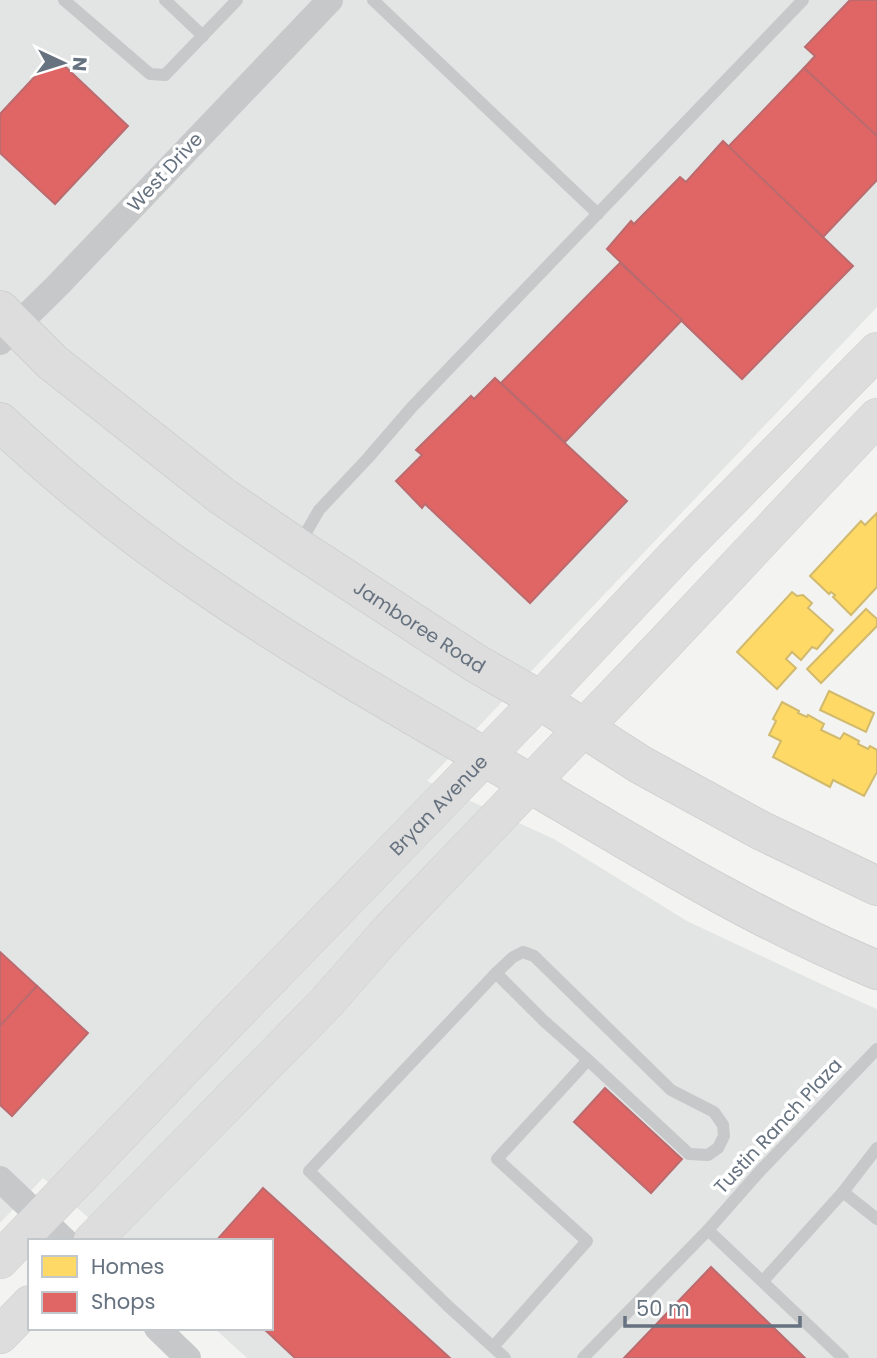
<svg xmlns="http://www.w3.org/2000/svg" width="877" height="1358" viewBox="0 0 877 1358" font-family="Poppins,sans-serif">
<rect width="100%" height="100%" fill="#f3f3f1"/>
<!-- built -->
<polygon fill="#e3e4e4" points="0,0 877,0 877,307 427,781 554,839 687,921 834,990 877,1009 877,1358 247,1358 214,1328 271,1328 271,1241 115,1241 43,1178 0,1223"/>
<!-- homes -->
<g fill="#ffd966" stroke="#d1ba6e" stroke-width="2">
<polygon points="877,513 877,587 851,615 833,597 835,595 831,592 829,594 810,576 861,521 865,525"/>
<polygon points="792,592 797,596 803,595 812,603 808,608 833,630 817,649 812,647 801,660 792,652 786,659 796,668 777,689 737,652"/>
<polygon points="866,609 877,619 877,626 821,683 807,669"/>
<polygon points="829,691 874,713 866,732 820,710"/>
<polygon points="782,702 799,711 798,713 807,717 808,715 824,724 821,730 840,739 844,733 859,741 858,744 868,749 870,746 877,750 877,772 864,796 833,780 830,787 773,757 781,741 769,735 776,721 773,719"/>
</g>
<!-- shops -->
<g fill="#e06666" stroke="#bb6a6e" stroke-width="2">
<polygon points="850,0 877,0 877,136 804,68 815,56 805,47"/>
<polygon points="54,56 128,126 55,204 0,153 0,114"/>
<polygon points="804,68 877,136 877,180 823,237 728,147"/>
<polygon points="723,141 853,266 742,379 607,249 631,221 634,224 680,177 686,182"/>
<polygon points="620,263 682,320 565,442 501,383"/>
<polygon points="495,378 627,501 530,603 425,504 422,508 396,481 422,455 416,450 471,396 474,399"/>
<polygon points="0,952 37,986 0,1026"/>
<polygon points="37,986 88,1033 12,1116 0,1105 0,1026"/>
<polygon points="605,1088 682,1159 651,1193 574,1122"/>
<polygon points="263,1188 450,1358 295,1358 263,1328 271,1328 271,1241 216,1241"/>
<polygon points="711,1267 805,1358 624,1358"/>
</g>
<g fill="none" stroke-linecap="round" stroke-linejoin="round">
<defs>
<g id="secondary">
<polyline points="92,1241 326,1003 388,932 663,645 877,417"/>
<path id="s1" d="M0,1260L222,1028L540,700L680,551L877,351"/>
<polyline points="0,1335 30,1304"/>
</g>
<g id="primary">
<path id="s2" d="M0,310L52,362L222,496L297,547L477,664L540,700L641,765L760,830L877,886"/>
<path d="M0,422C63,481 135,539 207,587C306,655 410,714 514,774C633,844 749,917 877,970"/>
</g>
</defs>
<!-- secondary casing -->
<use href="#secondary" stroke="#cfcfcf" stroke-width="38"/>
<!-- primary casing -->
<use href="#primary" stroke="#d0d0d1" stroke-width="40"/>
<!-- lane -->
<g stroke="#c7c8c9" stroke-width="12">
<polyline points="64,0 150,74 165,75 237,0"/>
<polyline points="165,0 203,36"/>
<polyline points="373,0 598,214"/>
<polyline points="300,543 319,510 368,458 412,407 803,0"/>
<polyline points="496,973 513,957 523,952 534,956 671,1090 714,1112 723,1125 724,1136 718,1148 708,1155 689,1154 588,1060"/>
<polyline points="843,1192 877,1148"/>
<polyline points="763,1281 843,1192 877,1219"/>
<polyline points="493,1347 587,1241 497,1159 588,1060 544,1021 496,973 309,1171 448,1306 505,1358"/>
<polyline points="583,1358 708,1230"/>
<polyline points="843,1358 708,1230 760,1171 877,1049"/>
</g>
<!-- street -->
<g stroke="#c7c8c9" stroke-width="26">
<polyline points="0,342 57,286 330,0"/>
<polyline points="0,1179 65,1241"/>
<polyline points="157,1328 188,1358"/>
</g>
<!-- secondary -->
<use href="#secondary" stroke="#ddd" stroke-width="37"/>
<!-- primary -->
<use href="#primary" stroke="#ddd" stroke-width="38"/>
</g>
<g text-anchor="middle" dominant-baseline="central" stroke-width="7" stroke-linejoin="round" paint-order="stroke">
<!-- street labels -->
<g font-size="19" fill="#66727f" stroke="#fff">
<text transform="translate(165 172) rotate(-47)">West Drive</text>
<text stroke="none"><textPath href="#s2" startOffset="527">Jamboree Road</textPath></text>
<text stroke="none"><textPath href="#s1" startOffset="632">Bryan Avenue</textPath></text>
<text transform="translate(778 1126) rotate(-47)">Tustin Ranch Plaza</text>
</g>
</g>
<!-- legend -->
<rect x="28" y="1239" width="245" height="91" fill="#ffffff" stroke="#c2c7cc" stroke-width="2"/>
<rect x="42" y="1256" width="35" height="21" fill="#ffd966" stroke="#c2c7cc" stroke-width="2"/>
<text x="91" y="1274" font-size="21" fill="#66727f">Homes</text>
<rect x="42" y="1292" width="35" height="21" fill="#e06666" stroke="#c2c7cc" stroke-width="2"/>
<text x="91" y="1309" font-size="21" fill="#66727f">Shops</text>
<!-- north arrow -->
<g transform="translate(63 63) rotate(94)" stroke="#ffffff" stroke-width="5" paint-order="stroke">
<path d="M0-5L12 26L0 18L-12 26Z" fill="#66727f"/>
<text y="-10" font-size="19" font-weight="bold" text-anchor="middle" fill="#66727f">N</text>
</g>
<!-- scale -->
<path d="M625 1316v10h175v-10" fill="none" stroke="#66727f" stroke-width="3.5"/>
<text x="636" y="1316" font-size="21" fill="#66727f" stroke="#ffffff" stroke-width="5" paint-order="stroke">50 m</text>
</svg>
